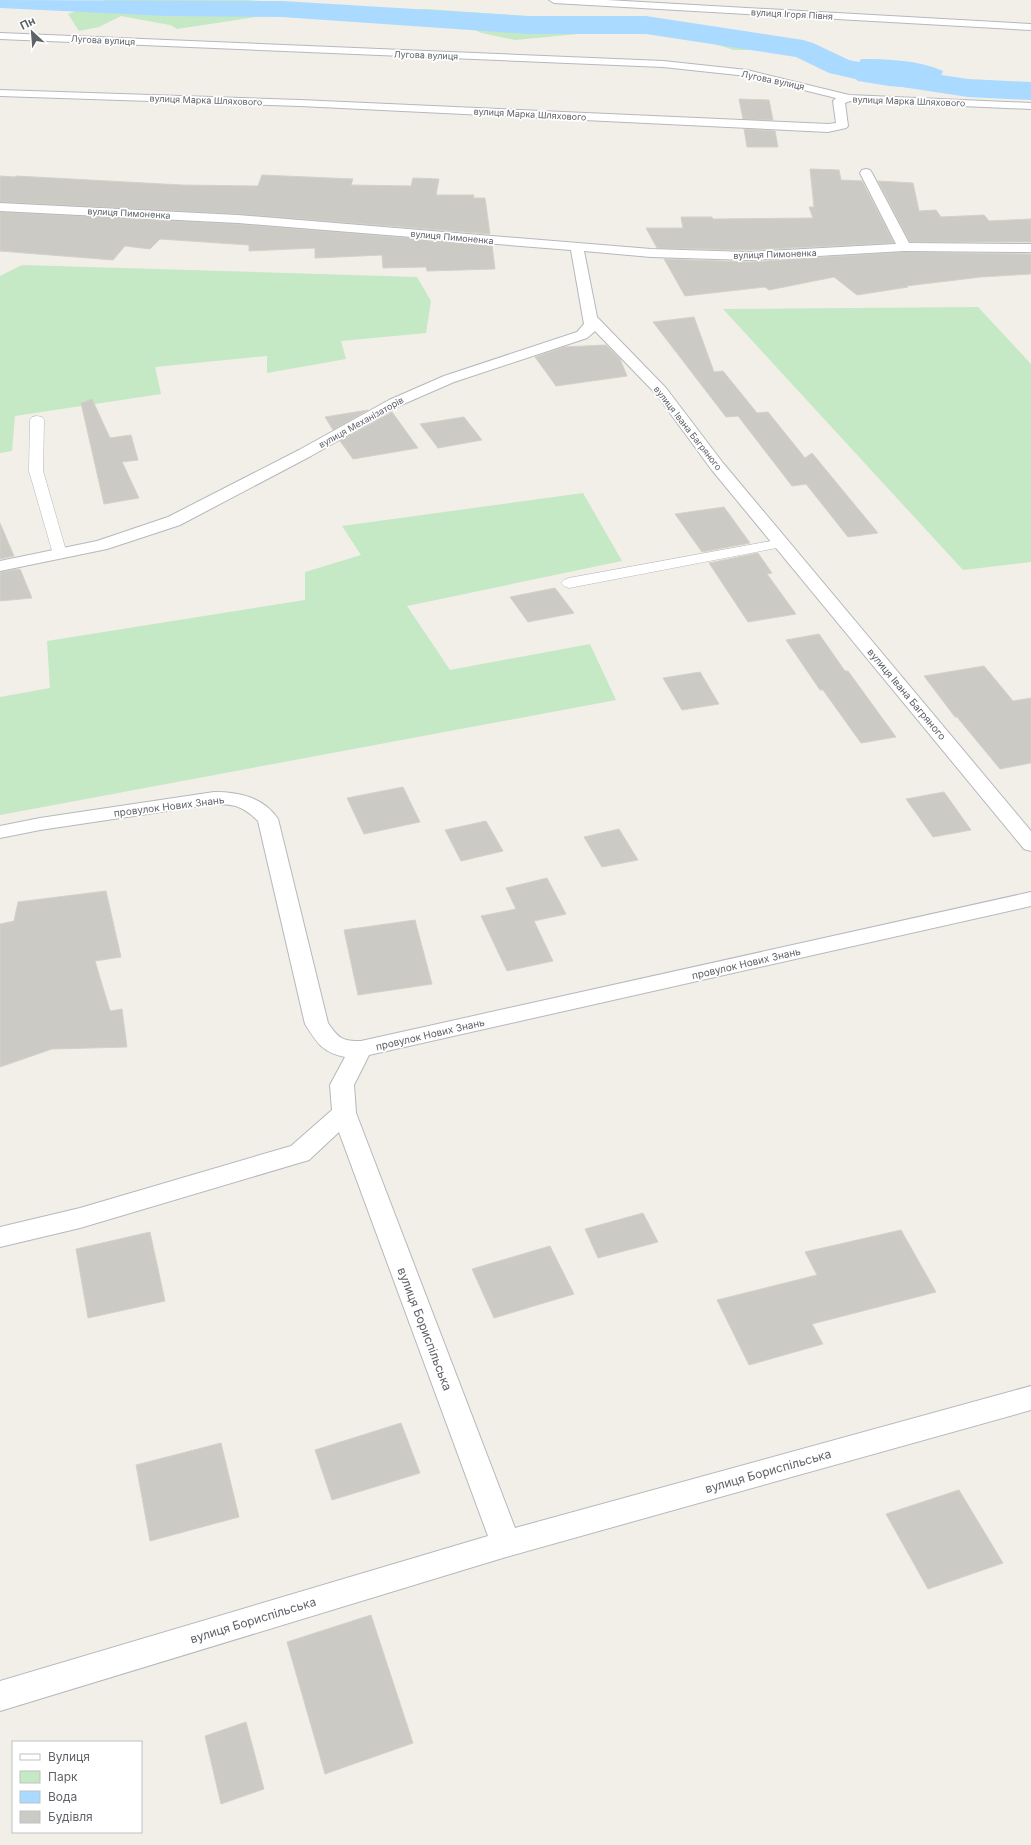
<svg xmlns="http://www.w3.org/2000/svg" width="1031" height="1845" viewBox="0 0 1031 1845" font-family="Inter,sans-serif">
<rect width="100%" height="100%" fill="#f1efe8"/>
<!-- green -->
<g fill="#c5e8c5">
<polygon points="106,0 248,0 385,11 427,9 565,19 663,20 771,40 759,50 734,50 699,39 653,34 593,30 578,34 515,40 482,33 462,25 304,13 263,16 177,29 170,25 121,16 99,27 79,31 68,14"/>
<polygon points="22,265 417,277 431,301 426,333 341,341 346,359 267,373 267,356 155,367 161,394 15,416 12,451 0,453 0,276"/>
<polygon points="978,307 1031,364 1031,562 963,570 723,309"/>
<polygon points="583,493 622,561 407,606 450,670 590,644 616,700 0,815 0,697 50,688 47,641 305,600 305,572 361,555 342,526"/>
</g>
<!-- water -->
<path fill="#aadaff" d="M861,59C888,59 918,60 943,71L939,80L963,84L1031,86V95L969,92L889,86L858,81L851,75Z"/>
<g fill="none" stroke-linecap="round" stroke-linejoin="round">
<!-- river -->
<polygon fill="#aadaff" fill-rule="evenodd" points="0,0 282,1 529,16 646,16 803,40 813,43 849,60 869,64 968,79 1031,82 1031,100 968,97 869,82 829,73 796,57 646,34 529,34 282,17 167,16 0,8"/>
</g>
<!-- building -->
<g fill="#cccac5" stroke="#d6d1c6">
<polygon points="739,99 769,100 773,120 743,119"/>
<polygon points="744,129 775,131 778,147 747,147"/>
<polygon points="810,169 839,170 841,180 862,181 894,243 749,250 657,248 646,228 683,228 681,217 712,217 713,219 813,218 809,207 814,207"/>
<polygon points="262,175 353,179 351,185 411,186 413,178 439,179 436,195 474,195 473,198 485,198 490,234 238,214 0,202 0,176 15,177 16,176 182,185 258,186"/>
<polygon points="878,181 913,183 919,211 936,210 941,217 984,215 989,221 1031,219 1031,242 910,242"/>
<polygon points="0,212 238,224 492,245 495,269 427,271 426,267 383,268 382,255 315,258 315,248 249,251 249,245 160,239 150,249 125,246 113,260 0,251"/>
<polygon points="904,252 1031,254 1031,274 981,277 906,286 908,287 857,295 834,277 769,290 765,287 685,296 664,259 749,262"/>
<polygon points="694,317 714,372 723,371 757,413 768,412 805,458 812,453 878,533 848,537 806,484 792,486 738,416 726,417 653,322"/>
<polygon points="606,345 620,359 627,376 556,386 535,357 564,347"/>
<polygon points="92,399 110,438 131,435 138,460 122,462 139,498 104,504 81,403"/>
<polygon points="368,410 333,430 325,417"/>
<polygon points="392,412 418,448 353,459 340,441"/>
<polygon points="464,417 482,440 438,448 420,424"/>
<polygon points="724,507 750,543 702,552 675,514"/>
<polygon points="0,523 14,556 0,559"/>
<polygon points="758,553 772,573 767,574 796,614 748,622 709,563"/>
<polygon points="20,569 32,598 0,601 0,572"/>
<polygon points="555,588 574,613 528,622 510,597"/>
<polygon points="819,634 845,671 848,671 896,737 861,743 823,690 820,690 786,640"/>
<polygon points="984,666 1013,701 1031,698 1031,763 1000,769 957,717 955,717 924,676"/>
<polygon points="700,672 719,704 682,710 663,678"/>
<polygon points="403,787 420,822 364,834 347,798"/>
<polygon points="944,792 971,830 933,837 906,799"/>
<polygon points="486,821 503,851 461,861 445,830"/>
<polygon points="619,829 638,860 602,867 584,837"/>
<polygon points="547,878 566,914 534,921 553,961 507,971 481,916 516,909 506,888"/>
<polygon points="106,891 121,957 95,961 110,1011 122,1009 127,1047 52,1049 0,1067 0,924 14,921 18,902"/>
<polygon points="415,920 432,984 358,995 344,930"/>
<polygon points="643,1213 658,1242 598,1258 585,1229"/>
<polygon points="901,1230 936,1292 812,1324 823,1344 749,1365 717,1300 817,1275 805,1252"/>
<polygon points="150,1232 165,1301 88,1318 76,1249"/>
<polygon points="550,1246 574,1294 494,1318 472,1269"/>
<polygon points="401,1423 420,1473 332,1500 315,1450"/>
<polygon points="221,1443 239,1517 150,1541 136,1465"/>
<polygon points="959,1490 1003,1563 928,1589 886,1514"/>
<polygon points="371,1615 413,1743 325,1774 287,1642"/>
<polygon points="246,1722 264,1789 221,1804 205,1736"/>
</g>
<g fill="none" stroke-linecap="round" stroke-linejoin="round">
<defs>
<g id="service">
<polygon points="37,416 42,417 44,420 43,471 67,554 65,557 60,558 55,557 53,554 29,471 30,420 32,417"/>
<polygon points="782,539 787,540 789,543 787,546 569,588 564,586 561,583 564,580 569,578"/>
</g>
<g id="minor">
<polygon points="549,0 607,0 1031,24 1031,30 554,3"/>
<polygon points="0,33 663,61 747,70 849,95 1031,103 1031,109 850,101 845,103 848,126 846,128 828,132 300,106 0,96 0,90 300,100 828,124 836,123 833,101 836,98 747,76 663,67 0,39"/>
<polygon points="866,169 870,170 872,173 909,243 1031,244 1031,252 904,251 749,260 651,257 584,251 597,317 666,388 723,463 1031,831 1031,851 1024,849 711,469 656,394 595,331 587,338 454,382 399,406 311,456 180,525 107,549 0,571 0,561 97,541 168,517 299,450 389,400 444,376 577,332 584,324 571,250 238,223 0,211 0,203 238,215 651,249 749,252 896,244 860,173 862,170"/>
<path d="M214,792C239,792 263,797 278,819L328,1023C339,1039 342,1041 361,1041L1031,892V906L369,1055L354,1085L356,1113L515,1528L1031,1386V1410L506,1557L0,1711V1681L488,1536L339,1132L309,1160L80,1228L0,1247V1227L80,1208L291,1146L332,1110L330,1085L345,1057C322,1052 317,1043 305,1024L258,821C243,806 234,804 214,804L40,830L0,838V826L40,818Z"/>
</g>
</defs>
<!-- service casing -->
<use href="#service" stroke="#b5b8bc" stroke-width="1"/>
<!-- minor casing -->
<use href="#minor" stroke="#b5b8bc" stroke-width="2"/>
<!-- service -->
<use href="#service" fill="#fff" fill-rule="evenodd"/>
<!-- minor -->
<use href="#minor" fill="#fff" fill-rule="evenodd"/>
</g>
<g text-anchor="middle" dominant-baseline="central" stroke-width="3.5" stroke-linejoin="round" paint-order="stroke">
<!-- far-street labels -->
<g font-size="9" fill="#5f6368" stroke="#fff">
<text transform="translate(792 14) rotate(3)">вулиця Ігоря Півня</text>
<text transform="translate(103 40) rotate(3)">Лугова вулиця</text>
<text transform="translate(426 55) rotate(2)">Лугова вулиця</text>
<text transform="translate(773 80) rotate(12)">Лугова вулиця</text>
<text transform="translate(206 100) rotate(2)">вулиця Марка Шляхового</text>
<text transform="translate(909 101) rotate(2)">вулиця Марка Шляхового</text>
<text transform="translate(530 114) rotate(3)">вулиця Марка Шляхового</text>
<text transform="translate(129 213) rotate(3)">вулиця Пимоненка</text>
<text transform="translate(452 237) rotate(5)">вулиця Пимоненка</text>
<text transform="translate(775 254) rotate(-2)">вулиця Пимоненка</text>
<text transform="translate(361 422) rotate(-29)">вулиця Механізаторів</text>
<text transform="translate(688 428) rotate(52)">вулиця Івана Багряного</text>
</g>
<!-- street labels -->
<g font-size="10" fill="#5f6368" stroke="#fff">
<text transform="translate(907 694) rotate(50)">вулиця Івана Багряного</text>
<text transform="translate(169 806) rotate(-7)">провулок Нових Знань</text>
<text transform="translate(746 963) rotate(-13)">провулок Нових Знань</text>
<text transform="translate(430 1034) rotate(-13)">провулок Нових Знань</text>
</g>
<!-- near-street labels -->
<g font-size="12" fill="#5f6368" stroke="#fff">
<text transform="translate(425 1329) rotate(69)">вулиця Бориспільська</text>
<text transform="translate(768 1471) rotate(-16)">вулиця Бориспільська</text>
<text transform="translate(253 1620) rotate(-17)">вулиця Бориспільська</text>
</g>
</g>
<!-- legend -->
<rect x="12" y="1741" width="130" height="92" fill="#ffffff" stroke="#bfc1c3"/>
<rect x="20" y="1754" width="20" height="6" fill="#ffffff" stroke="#bfc1c3"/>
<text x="48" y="1761" font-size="12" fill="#5f6368">Вулиця</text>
<rect x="20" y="1771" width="20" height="12" fill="#c5e8c5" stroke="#bfc1c3"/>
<text x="48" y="1781" font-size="12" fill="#5f6368">Парк</text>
<rect x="20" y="1791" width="20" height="12" fill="#aadaff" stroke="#bfc1c3"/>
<text x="48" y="1801" font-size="12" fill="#5f6368">Вода</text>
<rect x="20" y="1811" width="20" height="12" fill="#cccac5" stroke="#bfc1c3"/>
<text x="48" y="1821" font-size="12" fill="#5f6368">Будівля</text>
<!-- north arrow -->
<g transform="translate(32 32) rotate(334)" stroke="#ffffff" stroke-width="3" paint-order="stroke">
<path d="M0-3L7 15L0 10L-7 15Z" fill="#5f6368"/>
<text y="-6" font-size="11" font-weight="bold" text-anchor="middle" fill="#5f6368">Пн</text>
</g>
</svg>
